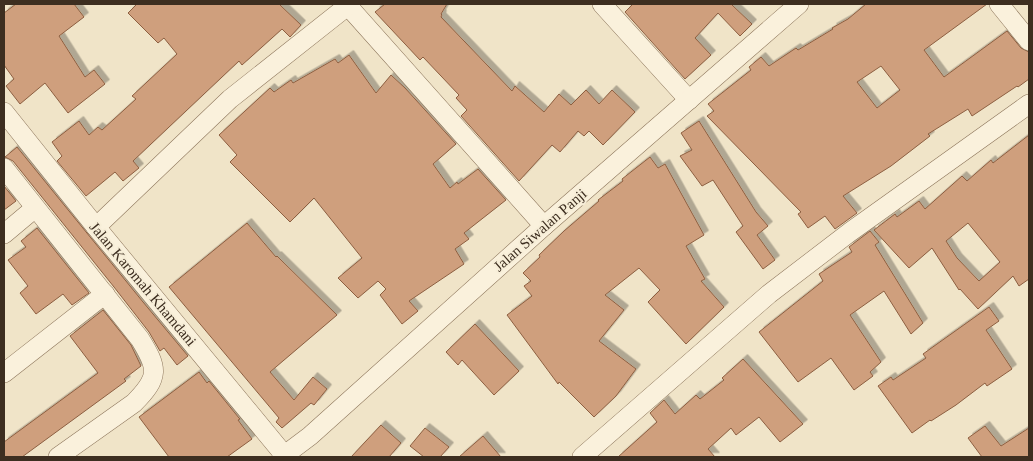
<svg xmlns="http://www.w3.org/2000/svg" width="1033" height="461" viewBox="0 0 1033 461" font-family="'Times New Roman',serif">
<defs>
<filter id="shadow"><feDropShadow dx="4.5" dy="-4.5" stdDeviation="0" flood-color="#0004"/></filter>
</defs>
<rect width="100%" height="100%" fill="#f0e4c8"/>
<!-- building -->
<g fill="#cf9f7d" stroke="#8d5f41" fill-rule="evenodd" filter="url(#shadow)">
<polygon points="16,4 74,4 84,17 59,36 85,77 94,70 105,84 68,113 45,83 20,104 6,86 14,79 4,65 4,13"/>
<polygon points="137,4 279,4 301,25 290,37 282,29 242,65 239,61 133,161 139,168 123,181 115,172 86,196 57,161 62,156 52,142 79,121 89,135 98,127 102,130 136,99 132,96 177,54 164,38 158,43 128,13"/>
<polygon points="385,4 447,4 441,14 442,15 441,17 512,91 515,86 544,112 559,94 571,105 586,90 599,104 612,90 635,112 603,145 589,131 584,136 578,131 560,152 552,145 519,181 461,116 467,110 456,98 459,95 423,57 420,60 375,12"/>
<polygon points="633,4 731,4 752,24 740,36 718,13 695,38 711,55 685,79 625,12"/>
<path d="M866,4H987L924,50L944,77L1007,31L1021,48L1029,52V79L1018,87L1017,86L972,116L968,109L928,134L930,136L891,166L843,196L857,213L835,229L825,216L808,228L798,214L801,212L707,116L714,111L708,104L751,70L749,67L761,57L769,66L796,48L798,50L833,29L832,28L848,19ZM881,66L900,90L877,108L857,82Z"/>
<polygon points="349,55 376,93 391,75 405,88 456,144 433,164 450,188 457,182 458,184 478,169 506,200 464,233 469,239 455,249 464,264 409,301 418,311 402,324 380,295 386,289 378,281 358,298 338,278 362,258 314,198 290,222 230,162 237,155 219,135 270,88 274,92 291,80 293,83 335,59 338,63"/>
<polygon points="699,121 756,212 768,226 757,235 775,260 763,269 736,232 743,226 713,180 702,186 680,156 692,150 681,133"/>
<path d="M1029,135V279L1019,286L1013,276L978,309L960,289L959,290L932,248L909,268L874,230L895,214L897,217L919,201L925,209L962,176L967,181L991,160L993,163ZM968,223L1000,262L979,281L957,258L946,241Z"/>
<polygon points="17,147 143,302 188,356 177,365 164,348 160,351 149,332 114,287 13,161 5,157"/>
<polygon points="650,157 658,168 665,164 704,235 686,246 705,279 701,281 724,307 686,344 648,302 660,290 639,268 605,295 624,310 599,341 636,369 616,396 594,417 559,382 558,384 507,315 532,296 524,286 531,281 523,273 540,257 539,255 564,231 599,201 598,200 623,181 622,179"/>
<polygon points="4,186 16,201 4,210"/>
<polygon points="247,223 276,257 277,256 337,315 270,372 294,400 313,377 327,389 314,405 311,403 282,428 276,422 279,418 169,287"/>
<polygon points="37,228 89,293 72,305 63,294 36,314 20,293 28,286 8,260 26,247 21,241"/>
<polygon points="870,231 879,242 875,245 923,323 911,334 884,291 850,315 881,362 870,372 873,376 854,390 831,358 798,382 759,332 823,281 819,274 852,252 849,247"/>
<polygon points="989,307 999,321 986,330 1012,369 987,386 985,383 956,405 931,421 930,420 912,433 878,386 891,377 893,380 926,358 923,354"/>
<polygon points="103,310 131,345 141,366 124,379 126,381 22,457 4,457 4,442 98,373 70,336"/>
<polygon points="475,324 519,371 494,395 462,360 458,365 446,352"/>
<polygon points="743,359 803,424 780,442 759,417 736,435 731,428 708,449 715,457 618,457 657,422 650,413 664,400 675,414 696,395 700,399 724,380 722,378"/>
<polygon points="199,372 207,383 209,381 239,418 240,419 238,420 252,439 227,457 169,457 139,417"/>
<polygon points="381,425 401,443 389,457 351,457"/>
<polygon points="985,426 1001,446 1029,428 1029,457 982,457 968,438"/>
<polygon points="425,428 449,447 440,457 424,457 410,446"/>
<polygon points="483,436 501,457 459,457"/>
</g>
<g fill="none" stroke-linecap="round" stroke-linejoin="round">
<defs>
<g id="street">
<polyline points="602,4 689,100"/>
<polyline points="999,4 1029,41"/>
<polyline points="348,6 544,226"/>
<polyline points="4,112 96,227 286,457"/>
<path d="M4,168L140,339C158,368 160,377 134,403L58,457"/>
<polyline points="96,227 230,99 350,4"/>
<polyline points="4,234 35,208"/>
<polyline points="4,373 105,294"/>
<polyline points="282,457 310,436 544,226 799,4"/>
<polyline points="582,457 769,294 850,232 1029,104"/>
</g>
</defs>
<!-- street casing -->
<use href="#street" stroke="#8d765c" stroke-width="20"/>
<!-- street -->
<use href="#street" stroke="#faf1dc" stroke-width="19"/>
</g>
<g text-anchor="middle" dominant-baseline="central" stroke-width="4" stroke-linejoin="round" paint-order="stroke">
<!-- street labels -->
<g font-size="15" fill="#3d2e20" stroke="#f7eed8">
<text transform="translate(540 230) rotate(-41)">Jalan Siwalan Panji</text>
<text transform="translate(143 284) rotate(50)">Jalan Karomah Khamdani</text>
</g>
</g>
<!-- border -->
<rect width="1033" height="461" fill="none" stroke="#3d2e20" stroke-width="10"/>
</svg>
